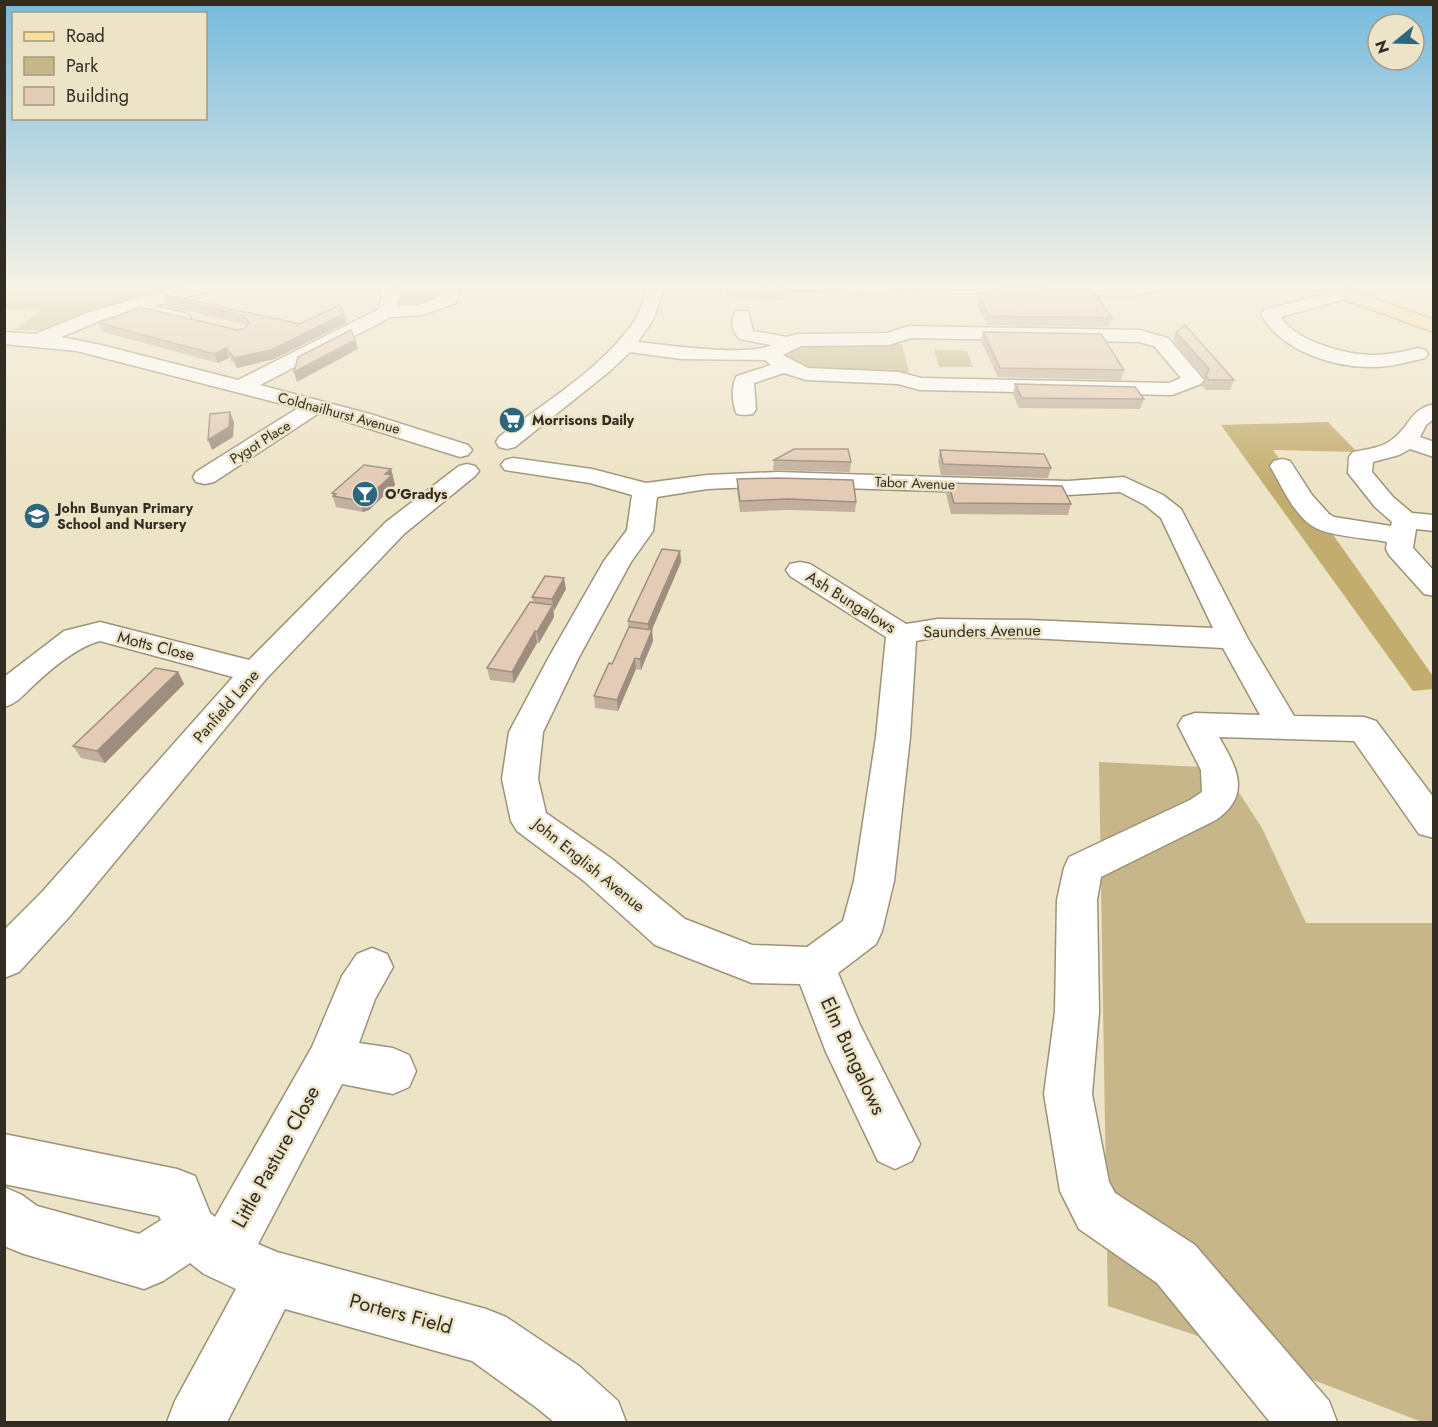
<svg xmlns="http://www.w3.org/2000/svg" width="1438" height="1427" viewBox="0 0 1438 1427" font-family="Jost,sans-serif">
<rect width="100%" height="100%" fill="#ede3c6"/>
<!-- green -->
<g fill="#c6b689">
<polygon points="5,285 186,285 50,330 14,330 42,310 5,308"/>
<polygon points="422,287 436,288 444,292 436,303 398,308 396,291"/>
<polygon points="806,339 902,344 909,372 810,373 785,359 783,352"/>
<polygon points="934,350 967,351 973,367 939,367"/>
<polygon points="1099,762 1223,768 1262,828 1306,923 1433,923 1433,1422 1422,1422 1207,1339 1108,1306"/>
</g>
<!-- forest -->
<polygon fill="#c3ad6e" points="1328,422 1357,452 1273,450 1433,676 1433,689 1413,691 1221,425"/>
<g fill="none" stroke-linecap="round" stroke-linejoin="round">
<defs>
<g id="minor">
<polygon points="188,285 211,287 208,291 154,306 188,314 191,318 188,322 182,323 134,311 104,319 61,337 101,345 238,380 379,309 382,296 378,290 381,286 393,286 400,296 397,306 419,305 441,296 438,292 425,289 423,285 451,285 459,293 456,303 422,315 391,317 260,385 370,414 468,445 472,450 468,455 460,457 319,413 214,482 205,484 196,482 193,477 196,472 298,408 77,351 4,344 4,332 35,334 92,311"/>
<path d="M648,285H665L654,318L638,342C666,345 748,357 771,345L740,339C732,333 730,320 736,311H748L753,331L787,337L797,334L887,333L909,326L1140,330L1168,338L1204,380L1201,384L1172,395L920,390L898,384L806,380L784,373L754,383L756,409L753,414L745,415L737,414C732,405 731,384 737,376L771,365L765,360L681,359L630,352L610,371L515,447L507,449L499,447L496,442L499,437C544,403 604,367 635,320C641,310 644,296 648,285ZM911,338L1139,342L1154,346L1181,378L1169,383L921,378L899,372L808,368L783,355L801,346L889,345Z"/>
<polygon points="781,285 1132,286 1163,285 1161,289 1132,296 789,290"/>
<path d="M1342,289L1348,290L1351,294L1348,298L1281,317C1294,341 1347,355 1372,355C1388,355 1403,352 1418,348L1425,350L1428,354L1425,358C1408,362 1391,367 1374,367C1335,368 1280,351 1261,314L1264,310Z"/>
<path d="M1434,404V419L1426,425L1420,437L1434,442V457L1410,449L1399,455L1373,462L1372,472L1393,497L1412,513L1434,515V531L1416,529L1413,548L1434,571V596L1424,594L1389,555L1386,549L1387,542C1367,538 1336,537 1318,529C1295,519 1282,486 1270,466L1274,461L1282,459L1290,461L1312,495L1329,514L1334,517L1391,526L1392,522L1375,507L1348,473L1349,457L1353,452C1367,449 1383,448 1394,438C1411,425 1409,410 1434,404Z"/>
<path d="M513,458L592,469L646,483L707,475L777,472L1068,481L1124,477L1163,495L1181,509L1248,639L1294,716L1364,717L1376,721L1434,798V838L1419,834L1354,741L1219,737C1237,768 1252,795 1216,820L1101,877L1097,900L1099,1012L1092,1094L1109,1182L1115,1193L1195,1245L1329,1401L1337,1422H1270L1157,1283L1079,1229L1060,1191L1044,1094L1055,1012L1057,900L1064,868L1069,857L1190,800L1202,792L1201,770L1178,725L1183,717L1195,713L1260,715L1223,648L1029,638L938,637L916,641L910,737L894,881L882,931L876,944L838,973L860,1025L920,1144L912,1161L895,1169L878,1161L826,1052L800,984L752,983L655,945L584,881L517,831L511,821L502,779L509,732L549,657L604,561L627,530L632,495L590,483L505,470L501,465L505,460ZM777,486L1068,495L1120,492L1145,505L1161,518L1213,628L1029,620L938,619L906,624L810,564L800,562L790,564L786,570L790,576L886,637L876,737L854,881L843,921L807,947L752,945L685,919L612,859L546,813L538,779L543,732L579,657L631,562L653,531L657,497L707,489Z"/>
<path d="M467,464L475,466L479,471L475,476L404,534L266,679L70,916L19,972L4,978V930L42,892L233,677L100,641C77,647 52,668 34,685C24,694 18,703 4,707V677L64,631L100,622L249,660L386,522L459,466Z"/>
<polygon points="372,948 387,954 393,967 375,999 359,1043 393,1048 409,1055 416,1071 409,1087 393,1094 342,1084 258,1244 277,1252 486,1309 506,1317 579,1366 618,1401 626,1422 554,1422 537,1408 472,1361 285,1309 227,1422 167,1422 175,1401 236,1289 204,1274 190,1263 163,1281 144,1289 24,1254 4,1246 4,1187 22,1195 37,1206 139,1234 161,1220 159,1216 4,1184 4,1134 177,1169 195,1176 210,1213 215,1217 312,1047 342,976 357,954"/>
</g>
<polygon id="major" points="1313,285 1338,285 1434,320 1434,332 1315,289"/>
</defs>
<!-- minor casing -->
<use href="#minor" stroke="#9c9278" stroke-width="3"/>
<!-- major casing -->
<use href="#major" stroke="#b0923f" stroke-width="3"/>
<!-- minor -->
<use href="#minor" fill="#fff" fill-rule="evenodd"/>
<!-- major -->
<use href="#major" fill="#f9de95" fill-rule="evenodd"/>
</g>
<!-- wall -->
<g fill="#c3af9d">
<polygon points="727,285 784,291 783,300 727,299"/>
<polygon points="979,295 1112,318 1109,327 987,325 977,304"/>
<polygon points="164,297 300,324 344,314 346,323 274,359 237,368 229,358 218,363 103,332 99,323 237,330 245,328 248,325 167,306"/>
<polygon points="983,332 1124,370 1121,380 998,377 981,341"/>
<polygon points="1176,332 1234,380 1230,390 1206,390 1202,386 1205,378 1173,341"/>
<polygon points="1015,384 1144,399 1140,409 1019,408 1013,394"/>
<polygon points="940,450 1051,468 1048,478 941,475 938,461"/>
<polygon points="774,460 851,462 850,472 773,470"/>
<polygon points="391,469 395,485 369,510 363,512 336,507 332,493"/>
<polygon points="737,479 856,502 855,512 788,510 740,512 737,490"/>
<polygon points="948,483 1071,504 1068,515 951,514 946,493"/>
<polygon points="680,551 681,562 652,630 653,641 641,670 636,669 618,711 595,708 594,696 612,664 628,628 628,621"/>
<polygon points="566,589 553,610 554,617 539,643 537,643 514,683 490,680 487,668 533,603 532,597"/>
<polygon points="178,672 184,684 105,763 81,758 73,746"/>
</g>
<!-- shaded-wall -->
<g fill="#9f8e7f">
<polygon points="344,314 346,323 274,359 237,368 234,358"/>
<polygon points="355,340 358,349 297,382 294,372"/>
<polygon points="226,348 229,358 218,363 214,354"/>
<polygon points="230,412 234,422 233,437 212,450 208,440"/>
<polygon points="391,469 395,485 369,510 363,512 360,501"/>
<polygon points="680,551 681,562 649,636 648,624"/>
<polygon points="564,578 566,589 554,611 552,599"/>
<polygon points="553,605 554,617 539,643 537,632"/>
<polygon points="652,630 653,641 641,670 640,659"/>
<polygon points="535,631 537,643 514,683 512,672"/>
<polygon points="635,658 636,669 618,711 617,700"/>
<polygon points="178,672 184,684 105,763 97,751"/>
</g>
<!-- building -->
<g fill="#e3cbb6" stroke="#9f8e7f" stroke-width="1.5">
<polygon points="727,285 782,285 784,291 727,290"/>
<polygon points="999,287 1092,289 1112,318 989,316 979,295"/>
<polygon points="167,295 300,324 340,305 344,314 271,350 234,358 226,348 214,354 99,323 140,307 237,330 245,328 249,323 245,316 164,297"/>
<polygon points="1185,325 1234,380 1209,380 1206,376 1209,369 1176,332"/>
<polygon points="351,330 355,340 294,372 298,357"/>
<polygon points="983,332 1101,334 1124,370 1000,368"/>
<polygon points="1015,384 1135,387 1144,399 1022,398"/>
<polygon points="230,412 229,427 208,440 210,414"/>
<polygon points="794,449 848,449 851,462 774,460"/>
<polygon points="940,450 1044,454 1051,468 943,464"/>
<polygon points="364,465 391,469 385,474 392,475 366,499 360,501 333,496 336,494 332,493"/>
<polygon points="778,478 853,480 856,502 789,499 740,501 737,479"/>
<polygon points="948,483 1062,486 1071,504 954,503"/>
<polygon points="662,549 680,551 648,624 628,621"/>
<polygon points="545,576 564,578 552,599 532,597"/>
<polygon points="530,602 553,605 537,632 535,631 512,672 487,668"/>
<polygon points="629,627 652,630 640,659 635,658 617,700 594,696 609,663 612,664"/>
<polygon points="155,668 178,672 97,751 73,746"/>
</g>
<!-- sky -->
<linearGradient id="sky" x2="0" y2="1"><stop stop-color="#76bade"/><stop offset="0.59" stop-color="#f7f2e5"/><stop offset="1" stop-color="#f7f2e5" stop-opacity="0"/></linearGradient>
<rect width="1438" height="485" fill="url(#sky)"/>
<!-- icons -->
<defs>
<symbol id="supermarket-disc" viewBox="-11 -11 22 22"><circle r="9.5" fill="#2c667f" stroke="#ede3c6"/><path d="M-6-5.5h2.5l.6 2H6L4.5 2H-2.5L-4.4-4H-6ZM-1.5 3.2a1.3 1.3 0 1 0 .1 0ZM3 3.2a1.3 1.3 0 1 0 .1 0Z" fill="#fff"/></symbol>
<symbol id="bar-disc" viewBox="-11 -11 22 22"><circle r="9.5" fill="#2c667f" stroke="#ede3c6"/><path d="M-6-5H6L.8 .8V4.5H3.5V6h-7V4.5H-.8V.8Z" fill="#fff"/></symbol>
<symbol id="school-disc" viewBox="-11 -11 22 22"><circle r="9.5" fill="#2c667f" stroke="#ede3c6"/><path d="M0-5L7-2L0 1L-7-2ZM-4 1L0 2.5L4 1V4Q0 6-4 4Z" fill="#fff"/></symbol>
</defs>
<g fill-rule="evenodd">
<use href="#supermarket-disc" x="497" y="405" width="30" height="30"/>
<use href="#bar-disc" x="350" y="479" width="30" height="30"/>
<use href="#school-disc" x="22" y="501" width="30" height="30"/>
</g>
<g text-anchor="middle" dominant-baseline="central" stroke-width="5" stroke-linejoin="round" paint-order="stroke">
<!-- far-street labels -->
<g font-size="14" fill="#312d22" stroke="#ede3c6">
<text transform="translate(339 413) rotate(15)">Coldnailhurst Avenue</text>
<text transform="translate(260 442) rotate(-32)">Pygot Place</text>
<text transform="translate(915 483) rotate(2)">Tabor Avenue</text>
</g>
<!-- far-poi labels -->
<g font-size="14" font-weight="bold" fill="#312d22" stroke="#ede3c6" text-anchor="start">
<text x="532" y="420">Morrisons Daily</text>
<text x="385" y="494">O'Gradys</text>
<text x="57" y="508">John Bunyan Primary<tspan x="57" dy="16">School and Nursery</tspan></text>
</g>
<!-- street labels -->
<g font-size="16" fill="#312d22" stroke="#ede3c6">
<text transform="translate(851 602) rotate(32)">Ash Bungalows</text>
<text transform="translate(982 631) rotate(-1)">Saunders Avenue</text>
<text transform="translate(156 646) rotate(14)">Motts Close</text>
<text transform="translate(226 706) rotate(-49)">Panfield Lane</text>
<text transform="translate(589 865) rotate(39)">John English Avenue</text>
</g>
<!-- near-street labels -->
<g font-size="20" fill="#312d22" stroke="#ede3c6">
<text transform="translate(853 1056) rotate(65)">Elm Bungalows</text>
<text transform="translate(276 1157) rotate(-61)">Little Pasture Close</text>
<text transform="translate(401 1314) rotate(15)">Porters Field</text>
</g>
</g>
<!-- border -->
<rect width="1438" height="1427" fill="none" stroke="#312d22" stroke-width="12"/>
<!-- legend -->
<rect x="12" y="12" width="195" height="108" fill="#ede3c6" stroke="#a29a84" stroke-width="1.5"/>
<rect x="24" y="32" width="30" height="9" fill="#f9de95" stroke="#a29a84" stroke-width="1.5"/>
<text x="66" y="42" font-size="18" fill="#312d22">Road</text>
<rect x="24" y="57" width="30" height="18" fill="#c6b689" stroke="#a29a84" stroke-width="1.5"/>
<text x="66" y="72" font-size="18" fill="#312d22">Park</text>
<rect x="24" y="87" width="30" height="18" fill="#e3cbb6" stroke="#a29a84" stroke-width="1.5"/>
<text x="66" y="102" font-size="18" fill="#312d22">Building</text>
<!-- north arrow -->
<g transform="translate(1396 42) rotate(251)"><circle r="28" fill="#ede3c6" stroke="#a29a84" stroke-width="1.5"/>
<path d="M0-4.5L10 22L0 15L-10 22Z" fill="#2c667f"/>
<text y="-9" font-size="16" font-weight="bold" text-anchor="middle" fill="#312d22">N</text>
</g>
</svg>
